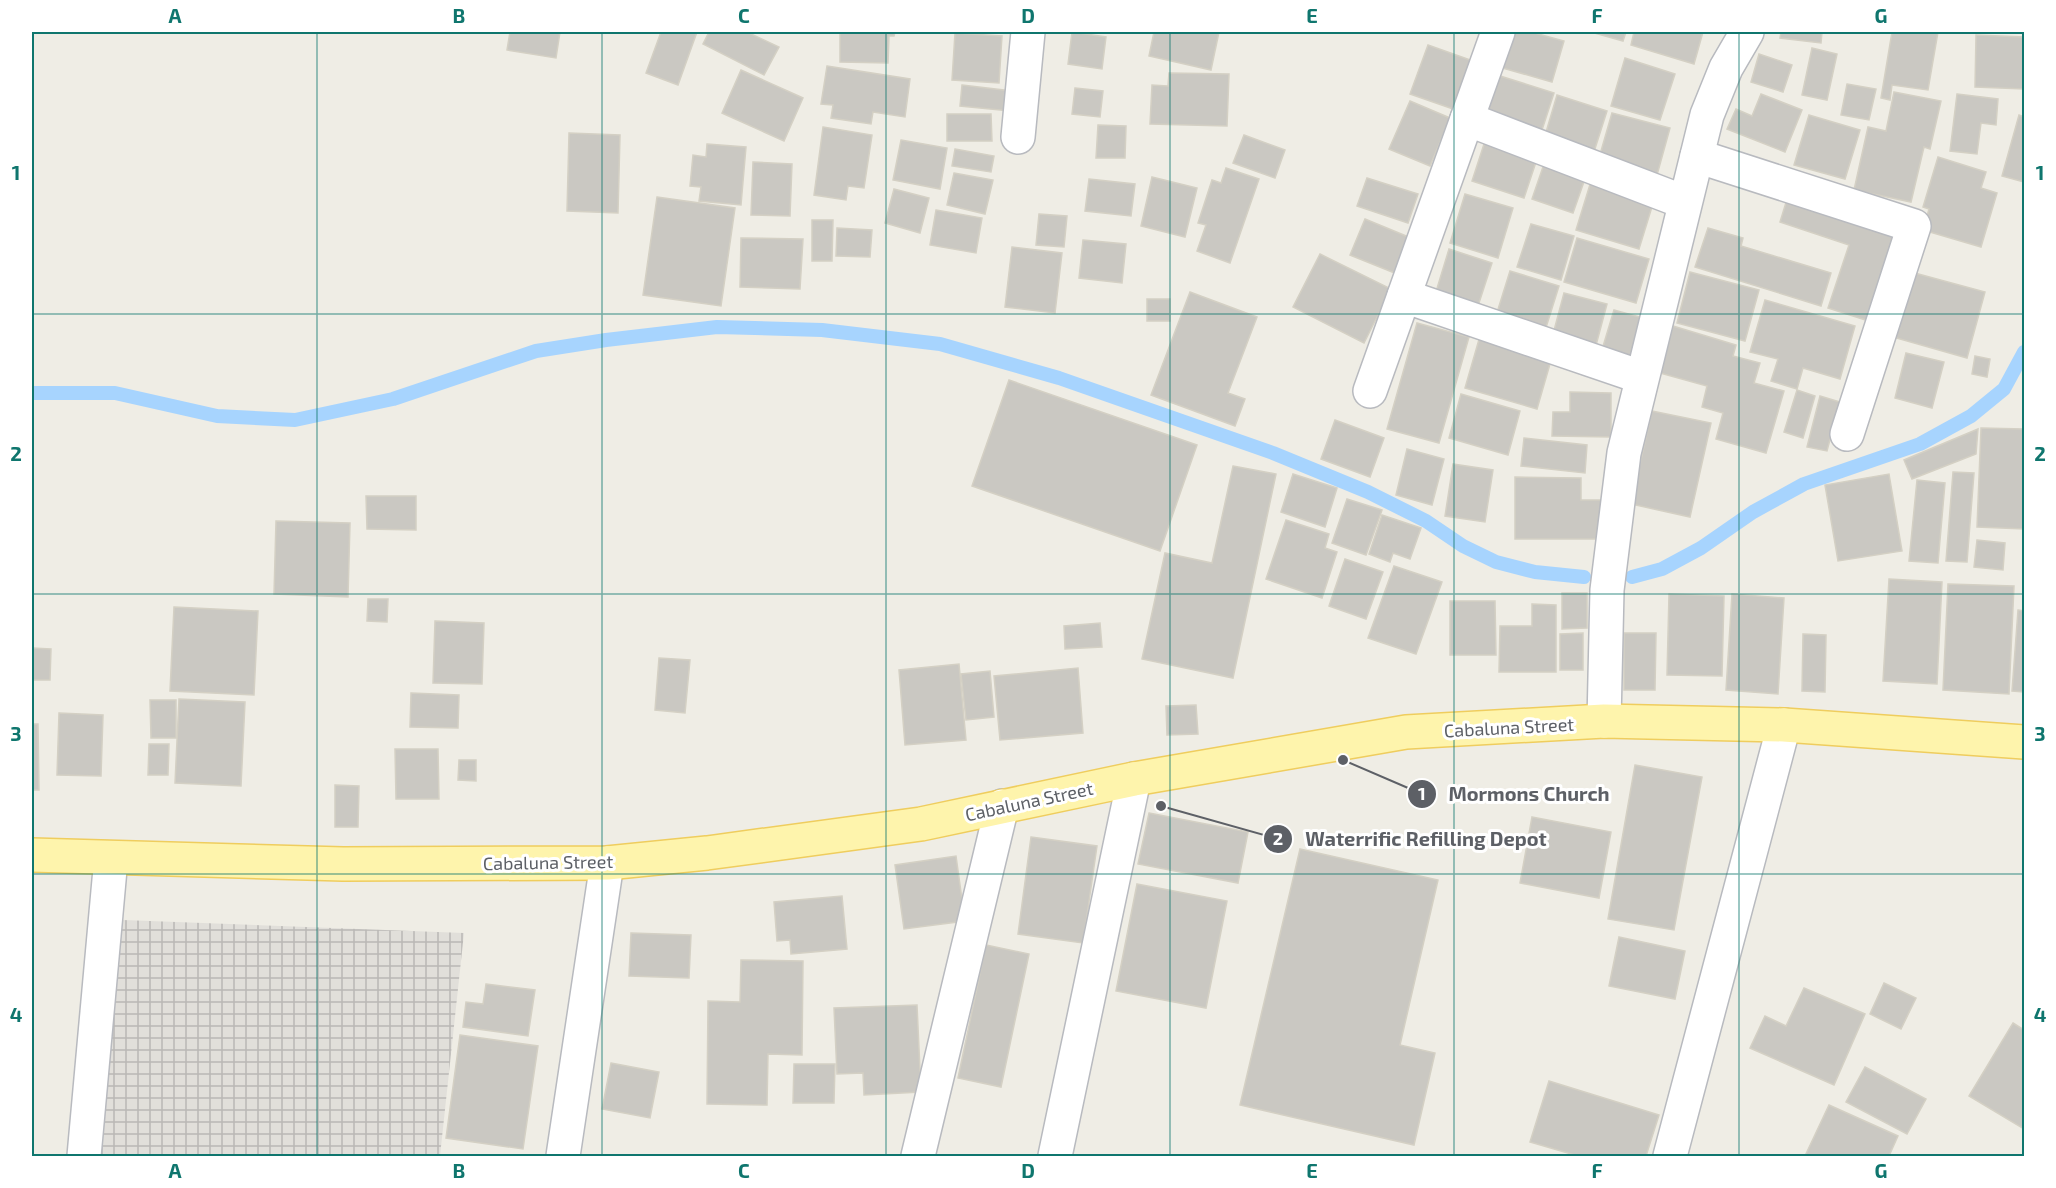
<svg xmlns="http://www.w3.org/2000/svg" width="2056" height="1188" viewBox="0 0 2056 1188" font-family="'Exo 2',sans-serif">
<defs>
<pattern id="industrial-grid" width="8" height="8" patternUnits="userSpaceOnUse" patternTransform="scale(1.5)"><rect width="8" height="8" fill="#e1dfda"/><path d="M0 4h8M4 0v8" fill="none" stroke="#bab8b5"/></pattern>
</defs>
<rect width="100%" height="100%" fill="#efede5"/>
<!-- industrial -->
<polygon fill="url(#industrial-grid)" points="123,920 464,933 440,1156 99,1156"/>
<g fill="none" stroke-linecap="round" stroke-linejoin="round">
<!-- stream -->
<g stroke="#a7d4fe" stroke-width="14">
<polyline points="32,393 115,393 217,416 295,420 393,399 536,351 606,340 717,327 822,330 940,344 1059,378 1273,453 1368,492 1426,521 1463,546 1496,562 1535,572 1584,577"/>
<polyline points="1632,577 1662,569 1701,548 1753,512 1804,484 1920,444 1971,416 2004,389 2024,352"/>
</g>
</g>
<!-- building -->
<g fill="#cac8c2" stroke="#d4d0c4" stroke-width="1.5">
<polygon points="510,32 560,32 556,58 507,50"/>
<polygon points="661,32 697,32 678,85 646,73"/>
<polygon points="709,32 747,32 779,47 764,75 703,44"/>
<polygon points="840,32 895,32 894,36 889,36 888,63 840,62"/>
<polygon points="1072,32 1106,37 1102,69 1068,64"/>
<polygon points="1154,32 1219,32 1211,70 1149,56"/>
<polygon points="1509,32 1531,32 1564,41 1552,82 1499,67"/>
<polygon points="1591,32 1626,32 1623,41"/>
<polygon points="1634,32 1703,32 1694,64 1631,45"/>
<polygon points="1781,32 1822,32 1821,43 1780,38"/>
<polygon points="1892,32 1938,32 1928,90 1892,85 1890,100 1881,98"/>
<polygon points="955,33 1002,36 999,83 952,80"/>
<polygon points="1976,35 2024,37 2024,89 1975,87"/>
<polygon points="1428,45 1473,61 1456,110 1410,94"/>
<polygon points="1812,48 1837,54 1827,100 1802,95"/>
<polygon points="1759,54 1792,65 1783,92 1751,82"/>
<polygon points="1625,58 1675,74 1660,120 1611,106"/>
<polygon points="827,66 910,79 905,117 873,112 871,124 831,118 833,105 821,104"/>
<polygon points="741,70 803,98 784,141 722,113"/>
<polygon points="1169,73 1229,74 1227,126 1150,124 1152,85 1168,86"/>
<polygon points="1497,75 1554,93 1541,133 1484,114"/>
<polygon points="1847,84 1876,89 1869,120 1841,115"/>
<polygon points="962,85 1012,91 1010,111 960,106"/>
<polygon points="1075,88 1103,91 1100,117 1072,114"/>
<polygon points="1894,92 1941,101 1930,149 1924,147 1911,202 1854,190 1868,127 1886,131"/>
<polygon points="1761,94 1802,110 1785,152 1727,129 1736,109 1752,116"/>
<polygon points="1957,94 1998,99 1996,125 1981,123 1977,154 1950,151"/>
<polygon points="1557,95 1607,111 1593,155 1544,139"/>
<polygon points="1410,101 1450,118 1430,166 1389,149"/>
<polygon points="1612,113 1670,128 1657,175 1599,158"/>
<polygon points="947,114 991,114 992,141 947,141"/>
<polygon points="1809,115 1860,130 1845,179 1794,165"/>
<polygon points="2019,115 2024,117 2024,182 2002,176"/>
<polygon points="1098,125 1126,126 1125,158 1096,158"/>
<polygon points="823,127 872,135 864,188 848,186 846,200 814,195"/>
<polygon points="569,133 620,135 618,213 567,211"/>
<polygon points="1244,135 1285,150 1275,178 1233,163"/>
<polygon points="1486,138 1538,156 1524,198 1472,181"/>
<polygon points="901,140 947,148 940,189 893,180"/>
<polygon points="707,144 746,147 741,205 699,201 701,187 690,186 693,155 706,157"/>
<polygon points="955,149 994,156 991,172 952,166"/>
<polygon points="1938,157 1986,172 1981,188 1997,193 1981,247 1923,230 1929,209 1923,207"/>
<polygon points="1545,161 1586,176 1573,213 1532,199"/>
<polygon points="753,162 792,164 790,216 751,215"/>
<polygon points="1226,168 1259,179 1230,263 1197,251 1206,225 1198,223 1212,180 1221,183"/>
<polygon points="954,173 993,180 985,214 947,205"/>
<polygon points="1152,177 1197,188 1185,237 1141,226"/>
<polygon points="1367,178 1418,194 1408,223 1357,206"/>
<polygon points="1592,178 1655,197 1639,249 1576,230"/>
<polygon points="1089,179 1135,184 1131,216 1085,211"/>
<polygon points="894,189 929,198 920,233 885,223"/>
<polygon points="1465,194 1513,208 1498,258 1450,243"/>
<polygon points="1788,196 1905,235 1875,323 1828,308 1849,245 1780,222"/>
<polygon points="657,197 735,208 721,306 643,295"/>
<polygon points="936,210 982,218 976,253 930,245"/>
<polygon points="1039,214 1067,216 1064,247 1036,245"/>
<polygon points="1365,219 1411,238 1397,274 1350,255"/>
<polygon points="812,220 833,220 832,261 812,261"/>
<polygon points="1531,224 1574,236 1561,280 1517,267"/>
<polygon points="837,228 872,230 870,257 836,256"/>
<polygon points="1708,228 1743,238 1741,246 1831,273 1821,306 1695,267"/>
<polygon points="741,238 803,239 800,289 740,287"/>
<polygon points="1577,238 1649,259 1636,303 1564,282"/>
<polygon points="1083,240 1126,244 1122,283 1079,278"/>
<polygon points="1012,247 1062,253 1055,313 1005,307"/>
<polygon points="1449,249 1492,263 1477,309 1435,295"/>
<polygon points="1320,254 1391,289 1364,343 1293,307"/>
<polygon points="1510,271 1559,286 1544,334 1495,319"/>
<polygon points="1690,272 1759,290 1745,341 1677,323"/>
<polygon points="1911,272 1985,292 1967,358 1893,337"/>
<polygon points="1190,292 1257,317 1228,393 1245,399 1235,426 1151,395"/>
<polygon points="1564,293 1607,304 1595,349 1552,338"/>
<rect x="1147" y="299" width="23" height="22"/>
<polygon points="1765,300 1855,326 1840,379 1803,368 1797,389 1771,381 1778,359 1750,352"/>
<polygon points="1614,310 1647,319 1635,363 1601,353"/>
<polygon points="1417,323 1469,337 1439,443 1387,429"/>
<polygon points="1673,326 1736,345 1733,356 1760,363 1754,383 1784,391 1766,453 1716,439 1723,413 1702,407 1707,386 1660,373"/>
<polygon points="1480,336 1552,357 1537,409 1465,388"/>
<polygon points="1906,353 1944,362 1932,408 1895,398"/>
<polygon points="1975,356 1990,359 1987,377 1972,374"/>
<polygon points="1009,380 1197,445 1160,551 972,486"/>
<polygon points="1797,390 1815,396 1803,438 1784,432"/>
<polygon points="1570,392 1611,393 1611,437 1552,436 1553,412 1570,412"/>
<polygon points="1461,394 1520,411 1508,455 1449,438"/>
<polygon points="1820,396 1840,402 1827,451 1807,447"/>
<polygon points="1652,411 1711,423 1690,517 1631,504"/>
<polygon points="1335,420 1384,438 1370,477 1321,459"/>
<polygon points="1981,428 2024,429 2024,529 1977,527"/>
<polygon points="1978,429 1976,454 1912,479 1904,460"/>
<polygon points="1524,438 1587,445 1585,473 1521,466"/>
<polygon points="1407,449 1444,459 1432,505 1396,495"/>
<polygon points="1453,464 1493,470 1485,522 1445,516"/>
<polygon points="1233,466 1276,474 1233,678 1142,659 1165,553 1212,563"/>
<polygon points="1953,472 1974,473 1967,562 1946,561"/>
<polygon points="1293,474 1337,488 1325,527 1281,512"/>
<polygon points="1889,474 1902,551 1838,561 1825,485"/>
<polygon points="1515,477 1581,478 1581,500 1604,500 1603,539 1515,539"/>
<polygon points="1917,480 1945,483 1938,563 1909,561"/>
<polygon points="366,496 416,496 416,530 367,529"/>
<polygon points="1347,499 1382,510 1366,555 1332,543"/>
<polygon points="1382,515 1421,528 1410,559 1393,553 1390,562 1369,554"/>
<polygon points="1286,520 1329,534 1325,548 1337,552 1322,598 1266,579"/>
<polygon points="276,521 350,523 348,597 274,594"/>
<polygon points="1977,540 2005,543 2003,570 1974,567"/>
<polygon points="1345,559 1383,572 1366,619 1329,606"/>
<polygon points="1394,566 1442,582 1416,654 1368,638"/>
<polygon points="1889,579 1942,582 1937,684 1883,681"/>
<polygon points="1948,584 2014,586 2009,694 1943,690"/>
<polygon points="1562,593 1587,593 1587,628 1562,629"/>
<polygon points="1669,594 1724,596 1722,676 1667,675"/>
<polygon points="1732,594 1784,598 1778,694 1726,690"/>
<polygon points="368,599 388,599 387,622 367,621"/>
<polygon points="1450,601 1495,601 1496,655 1450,655"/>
<polygon points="1532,604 1556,605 1556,672 1499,672 1500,626 1532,626"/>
<polygon points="174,607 258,611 254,695 170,691"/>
<polygon points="2018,610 2024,611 2024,692 2012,691"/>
<polygon points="435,621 484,623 482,684 433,683"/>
<polygon points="1100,623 1102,647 1065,649 1064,626"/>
<polygon points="1583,633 1583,670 1560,670 1560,634"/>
<polygon points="1624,633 1656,633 1655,690 1624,690"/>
<polygon points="1803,634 1826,635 1825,692 1802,691"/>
<polygon points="32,648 51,649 50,680 32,680"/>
<polygon points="659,658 690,660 685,713 655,710"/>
<polygon points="959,664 966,740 905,745 899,670"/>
<polygon points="1078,668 1083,733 1000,740 994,676"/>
<polygon points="990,671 994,717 966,720 961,674"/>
<polygon points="411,693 459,695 458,728 410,727"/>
<polygon points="179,699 245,702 241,786 175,783"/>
<polygon points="150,700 176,700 176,738 151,738"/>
<polygon points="1196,705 1198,734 1167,735 1166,706"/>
<polygon points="59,713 103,715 101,776 57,775"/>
<polygon points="32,724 38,724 39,790 32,790"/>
<polygon points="149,744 169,744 168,775 148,775"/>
<polygon points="395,749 438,749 439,799 396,799"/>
<polygon points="459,760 476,760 476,781 458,780"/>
<polygon points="1635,765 1702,777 1674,930 1608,919"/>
<polygon points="335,785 359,786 358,827 335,827"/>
<polygon points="1149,813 1248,832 1238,883 1138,864"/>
<polygon points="1532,817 1611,832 1599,898 1520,883"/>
<polygon points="1031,837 1097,846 1083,943 1018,934"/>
<polygon points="1300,849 1438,880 1400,1045 1435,1053 1414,1145 1240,1105"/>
<polygon points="956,856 965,921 904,929 895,865"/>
<polygon points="1137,884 1227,901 1206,1008 1116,991"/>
<polygon points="842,896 847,949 791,954 790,940 777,941 774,902"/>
<polygon points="631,933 691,935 689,978 629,976"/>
<polygon points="1619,937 1685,951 1675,999 1609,986"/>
<polygon points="986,945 1029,954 1001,1087 958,1078"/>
<polygon points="741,960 803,961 802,1055 768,1054 767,1105 707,1104 708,1001 740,1002"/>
<polygon points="1884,983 1916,998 1901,1029 1870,1014"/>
<polygon points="486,984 535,990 528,1036 463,1027 466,1002 483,1004"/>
<polygon points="1804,988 1865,1014 1834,1085 1750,1048 1765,1016 1786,1026"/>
<polygon points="917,1005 921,1092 864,1095 863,1073 837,1074 834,1008"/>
<polygon points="2013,1023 2024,1030 2024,1129 1969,1096"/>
<polygon points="460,1035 538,1046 523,1149 446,1138"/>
<polygon points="611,1063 659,1072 650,1118 602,1109"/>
<polygon points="794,1064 835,1064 834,1103 793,1103"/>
<polygon points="1865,1067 1926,1099 1907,1134 1846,1102"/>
<polygon points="1549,1081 1659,1115 1646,1156 1578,1156 1530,1142"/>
<polygon points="1829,1105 1898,1136 1889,1156 1805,1156"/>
</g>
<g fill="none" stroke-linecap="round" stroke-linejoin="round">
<defs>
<g id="minor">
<polyline points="1467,119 1684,202"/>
<polyline points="1018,137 1028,32"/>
<polyline points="1697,156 1914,226 1847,434"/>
<polyline points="1404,296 1641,377"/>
<polyline points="1370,391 1498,32"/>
<polyline points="1604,721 1607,590 1624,453 1707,115 1726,68 1747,32"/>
<polyline points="84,1156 111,858"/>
<polyline points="563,1156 607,863"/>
<polyline points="918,1156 1002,806"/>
<polyline points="1055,1156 1134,779"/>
<polyline points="1670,1156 1784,725"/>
</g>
<polyline id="major" points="32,855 343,864 607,863 707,853 921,824 1134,779 1406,732 1604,721 1784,725 2024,742"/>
</defs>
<!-- minor casing -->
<use href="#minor" stroke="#b8babf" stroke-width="36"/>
<!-- major casing -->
<use href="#major" stroke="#efcd5e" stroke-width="36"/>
<!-- minor -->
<use href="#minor" stroke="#fff" stroke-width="33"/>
<!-- major -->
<use href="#major" stroke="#fef4ac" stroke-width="33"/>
</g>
<!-- grid -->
<path fill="none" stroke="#0f766e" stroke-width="1.5" stroke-opacity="0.55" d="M317,32V1156M602,32V1156M886,32V1156M1170,32V1156M1454,32V1156M1739,32V1156M32,314H2024M32,594H2024M32,874H2024"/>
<g text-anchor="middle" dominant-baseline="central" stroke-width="6" stroke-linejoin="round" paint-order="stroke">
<!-- street labels -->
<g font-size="18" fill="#5d6066" stroke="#fff">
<text transform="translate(1509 727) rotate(-3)">Cabaluna Street</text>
<text transform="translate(1029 801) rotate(-12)">Cabaluna Street</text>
<text transform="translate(548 862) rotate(-1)">Cabaluna Street</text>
</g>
</g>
<!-- callouts -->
<path fill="none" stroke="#5d6066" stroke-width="2" d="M1343 760L1422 794M1161 806L1278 839"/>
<g fill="#5d6066" stroke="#fff" stroke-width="2">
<circle cx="1343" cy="760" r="6"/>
<circle cx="1161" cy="806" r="6"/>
<circle cx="1422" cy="794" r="15"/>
<circle cx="1278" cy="839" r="15"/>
</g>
<g font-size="18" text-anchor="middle" font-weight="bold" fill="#fff">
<text x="1422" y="800">1</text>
<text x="1278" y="845">2</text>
</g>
<g font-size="20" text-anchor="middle" font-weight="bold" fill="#5d6066" stroke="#fff" stroke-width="6" stroke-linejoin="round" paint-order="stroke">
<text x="1529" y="801">Mormons Church</text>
<text x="1426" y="846">Waterrific Refilling Depot</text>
</g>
<!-- border -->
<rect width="2056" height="1188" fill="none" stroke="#ffffff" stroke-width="66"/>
<rect x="33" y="33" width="1990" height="1122" fill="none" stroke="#0f766e" stroke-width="2"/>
<g font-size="20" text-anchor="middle" font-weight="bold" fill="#0f766e">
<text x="175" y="23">A</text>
<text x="459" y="23">B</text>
<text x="744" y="23">C</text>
<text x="1028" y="23">D</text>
<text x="1312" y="23">E</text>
<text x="1597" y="23">F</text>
<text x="1881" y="23">G</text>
<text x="16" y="180">1</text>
<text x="2040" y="180">1</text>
<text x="16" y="461">2</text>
<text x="2040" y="461">2</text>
<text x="16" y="741">3</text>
<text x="2040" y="741">3</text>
<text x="16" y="1022">4</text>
<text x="2040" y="1022">4</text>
<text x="175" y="1178">A</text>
<text x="459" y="1178">B</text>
<text x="744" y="1178">C</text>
<text x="1028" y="1178">D</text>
<text x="1312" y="1178">E</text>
<text x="1597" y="1178">F</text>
<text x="1881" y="1178">G</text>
</g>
</svg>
